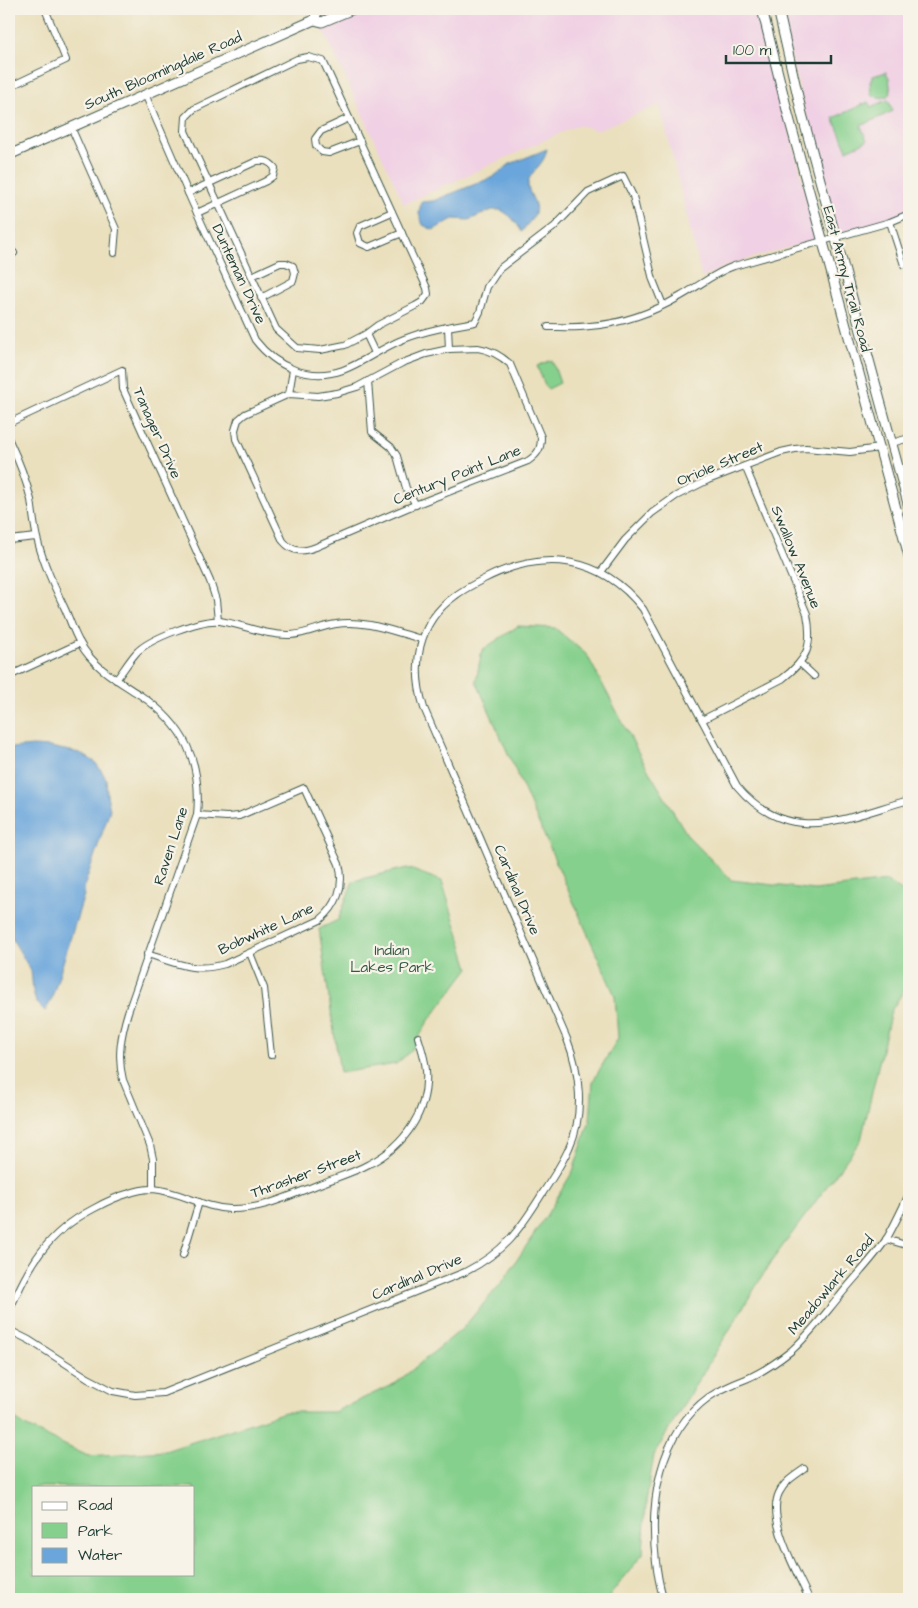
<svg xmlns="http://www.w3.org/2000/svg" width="918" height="1608" viewBox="0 0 918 1608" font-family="'Architects Daughter',sans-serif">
<rect width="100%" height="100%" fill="#f7f3e8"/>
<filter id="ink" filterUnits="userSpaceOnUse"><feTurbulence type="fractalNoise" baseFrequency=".02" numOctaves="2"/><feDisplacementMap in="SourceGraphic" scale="10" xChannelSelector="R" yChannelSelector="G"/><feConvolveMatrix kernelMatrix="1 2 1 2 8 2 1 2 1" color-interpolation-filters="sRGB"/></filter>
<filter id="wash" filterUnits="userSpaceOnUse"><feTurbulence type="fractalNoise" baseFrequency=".0096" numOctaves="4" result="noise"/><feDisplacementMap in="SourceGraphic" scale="20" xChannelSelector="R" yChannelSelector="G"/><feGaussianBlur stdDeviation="1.12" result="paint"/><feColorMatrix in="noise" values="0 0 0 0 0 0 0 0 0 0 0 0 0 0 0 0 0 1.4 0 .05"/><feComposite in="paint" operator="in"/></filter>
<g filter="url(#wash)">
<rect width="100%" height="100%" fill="#eae0be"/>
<!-- built -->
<g fill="#f0d0e4">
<polygon points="364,9 758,9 818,239 730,264 702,278 660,105 597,130 578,125 404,204 322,27"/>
<polygon points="780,9 909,9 909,211 889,219 837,234 799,89"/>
</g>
<!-- green -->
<g fill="#86d08d" stroke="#528660" fill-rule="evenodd">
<path d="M886,72L889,78L891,93C884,101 879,97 871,95L870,82L873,76Z"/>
<polygon points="888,100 893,111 861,126 867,141 847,150 833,118 868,102 871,107"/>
<polygon points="552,360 560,383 548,389 545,386 537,366"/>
<path d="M518,626L555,628L587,655L644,763L688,836L731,880L815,890L887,881L909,896V982L891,1011L861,1140L771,1262L682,1407L654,1455L646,1502L643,1554L607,1599H9V1415L27,1427L88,1456L165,1451L285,1412H334L396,1383L462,1329L503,1281L546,1216L573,1171L590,1120L593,1081L618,1038L615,996L476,681L482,650ZM34,1487H194V1574H34Z"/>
<polygon points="407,868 442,881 469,968 427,1023 411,1051 396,1064 340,1073 319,929 338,920 353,881"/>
</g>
<!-- water -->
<g fill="#6aa6db" stroke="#447288">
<path d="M547,149C546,153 545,157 543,160C539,167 532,172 529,179C524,192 539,201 535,213C533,220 526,224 522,232L517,224L510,216L501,210H492L469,220L453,219L433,230L423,225L419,214L421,202L433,201L493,177L510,164Z"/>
<polygon points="33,746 50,747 80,753 95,762 106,778 107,795 110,810 84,887 84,895 51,1001 45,1011 36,1002 33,991 31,971 9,933 9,748"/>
</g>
</g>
<g filter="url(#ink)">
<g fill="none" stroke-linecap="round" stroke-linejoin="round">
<defs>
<g id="street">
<polygon points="308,57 323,61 427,288 428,294 422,302 415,306 378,325 366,334 345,345 320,350 297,348 276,329 185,131 186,117 194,109 297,59"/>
<polyline points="9,87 66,60 45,9"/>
<path d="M145,94L192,202L255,340C276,367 309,382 343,370C364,362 383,347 404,339C427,330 451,326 475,322L480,312L487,287L499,269L554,227L588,192L623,176L633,196L653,280L663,305"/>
<polyline points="349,118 321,131 315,139 316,146 322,152 329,153 360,141"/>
<polyline points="71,127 116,229 114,253"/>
<path d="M188,193L257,161C265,160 269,161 275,168L273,176L266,181L197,213"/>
<polyline points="392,212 360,226 357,233 360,243 369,247 402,233"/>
<polyline points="890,222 904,265"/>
<polyline points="9,256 14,253"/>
<polyline points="252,276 280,263 286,263 293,266 295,273 293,281 261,298"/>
<polyline points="448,327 449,349"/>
<path d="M548,327C562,327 576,328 590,326C621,324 654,312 681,296C699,286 714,273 734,266L890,222L909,214"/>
<polyline points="366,334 375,353"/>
<path d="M478,348C491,350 500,355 510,364L541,437C541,449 538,454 528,461L407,508L316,547C303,552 293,553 283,541L236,439L235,430L238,420L245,414L289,394L318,396L337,393L357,387L402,363L426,354L449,349Z"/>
<polyline points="368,381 372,432 391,447 397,456 406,488 416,505"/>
<polyline points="289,394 293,370"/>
<polyline points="9,423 122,370 123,389 210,581 216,600 218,621"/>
<path d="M9,440C18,459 26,479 31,500C33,513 34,526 37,538C43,563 54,586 65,609C70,620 74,633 80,643C94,668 117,680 140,695C185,725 202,762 197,815L128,1012C121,1035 117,1056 123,1080L150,1145L153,1159V1189"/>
<polyline points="892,443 909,438"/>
<polyline points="9,540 36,537"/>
<polyline points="601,572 625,540 652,513 676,496 708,480 781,452 795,449 806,448 850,452 880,448"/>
<polyline points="800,663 814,676"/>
<polyline points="9,676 80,643"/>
<path d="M116,680C123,671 129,661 136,653C148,639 203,618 220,621C244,625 267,636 291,635C307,634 321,626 336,624C364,619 394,632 422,639"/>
<path d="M702,720L782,679C808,659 813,646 807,614L745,466"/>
<polyline points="250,953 264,988 271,1055"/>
<path d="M147,954C177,963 193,973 225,964L320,920C337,906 345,886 339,864L304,788L239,816L227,817L197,815"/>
<polyline points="886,1239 909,1246"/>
<polyline points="183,1255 199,1202"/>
<path d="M9,1311C30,1265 45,1234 93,1209C104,1203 115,1197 127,1194C135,1191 146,1189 153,1189C180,1191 203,1208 230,1209C261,1210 289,1196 317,1185C334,1178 353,1173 369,1164C405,1146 429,1111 426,1070C425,1058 421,1047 418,1037"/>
<path d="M9,1330L29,1340L88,1378L113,1391L135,1395L163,1393L465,1272C504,1252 519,1231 542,1194C552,1179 562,1164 569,1148C585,1114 580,1072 567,1039L424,708C411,666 417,623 455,596C464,589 474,584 484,579C543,549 601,555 643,609L737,786C789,848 844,818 909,800"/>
<path d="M804,1469C794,1476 784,1482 779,1493C766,1520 798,1573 809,1599"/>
<path d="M664,1599C659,1587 658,1575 656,1562C649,1504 658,1434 709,1397C721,1389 733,1384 746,1379C763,1372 777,1362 791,1351C809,1335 824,1315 839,1297C853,1279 875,1257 887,1238C895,1224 902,1209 909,1194"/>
</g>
<g id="secondary">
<polyline points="762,9 789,118 909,556"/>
<polyline points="778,9 802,114 909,507"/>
<polyline points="314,20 322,22 353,9"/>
<polyline points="9,155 314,20 317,12 324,9"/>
</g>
</defs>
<!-- street casing -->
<use href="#street" stroke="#3d5549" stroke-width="8"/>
<!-- secondary casing -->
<use href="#secondary" stroke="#3d5549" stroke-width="11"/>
<!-- street -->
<use href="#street" stroke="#fff" stroke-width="6"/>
<!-- secondary -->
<use href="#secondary" stroke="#fff" stroke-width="9"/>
</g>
</g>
<g text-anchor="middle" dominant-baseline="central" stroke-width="4.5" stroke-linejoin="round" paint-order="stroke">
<!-- street labels -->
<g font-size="15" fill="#1f3d34" stroke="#f7f3e8">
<text transform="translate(163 71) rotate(-24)">South Bloomingdale Road</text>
<text transform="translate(239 274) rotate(65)">Dunteman Drive</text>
<text transform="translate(847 279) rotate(75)">East Army Trail Road</text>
<text transform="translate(157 433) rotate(66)">Tanager Drive</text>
<text transform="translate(720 464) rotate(-23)">Oriole Street</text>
<text transform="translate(457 475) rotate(-22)">Century Point Lane</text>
<text transform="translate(796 557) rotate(68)">Swallow Avenue</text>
<text transform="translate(171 846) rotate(-72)">Raven Lane</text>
<text transform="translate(517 890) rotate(67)">Cardinal Drive</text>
<text transform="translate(266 929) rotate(-25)">Bobwhite Lane</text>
<text transform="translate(306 1174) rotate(-20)">Thrasher Street</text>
<text transform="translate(417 1277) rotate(-23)">Cardinal Drive</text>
<text transform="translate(831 1285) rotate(-50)">Meadowlark Road</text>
</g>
<!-- park labels -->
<g font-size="15" fill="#345a46" stroke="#f7f3e8">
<text x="392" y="950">Indian<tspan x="392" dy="17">Lakes Park</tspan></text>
</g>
</g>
<!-- margin -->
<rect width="918" height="1608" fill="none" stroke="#f7f3e8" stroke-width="30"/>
<!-- legend -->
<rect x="32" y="1486" width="162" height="90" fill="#f7f3e8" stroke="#a1aaa0"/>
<rect x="42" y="1502" width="25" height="8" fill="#ffffff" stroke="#a1aaa0"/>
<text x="78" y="1510" font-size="15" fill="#1f3d34">Road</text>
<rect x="42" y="1523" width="25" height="15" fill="#86d08d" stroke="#a1aaa0"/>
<text x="78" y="1536" font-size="15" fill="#1f3d34">Park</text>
<rect x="42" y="1548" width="25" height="15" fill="#6aa6db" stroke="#a1aaa0"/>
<text x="78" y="1560" font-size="15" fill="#1f3d34">Water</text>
<!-- scale -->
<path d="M726 55v8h105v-8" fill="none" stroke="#1f3d34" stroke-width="2.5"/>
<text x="733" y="55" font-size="15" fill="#1f3d34" stroke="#f7f3e8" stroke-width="4" paint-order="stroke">100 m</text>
</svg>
